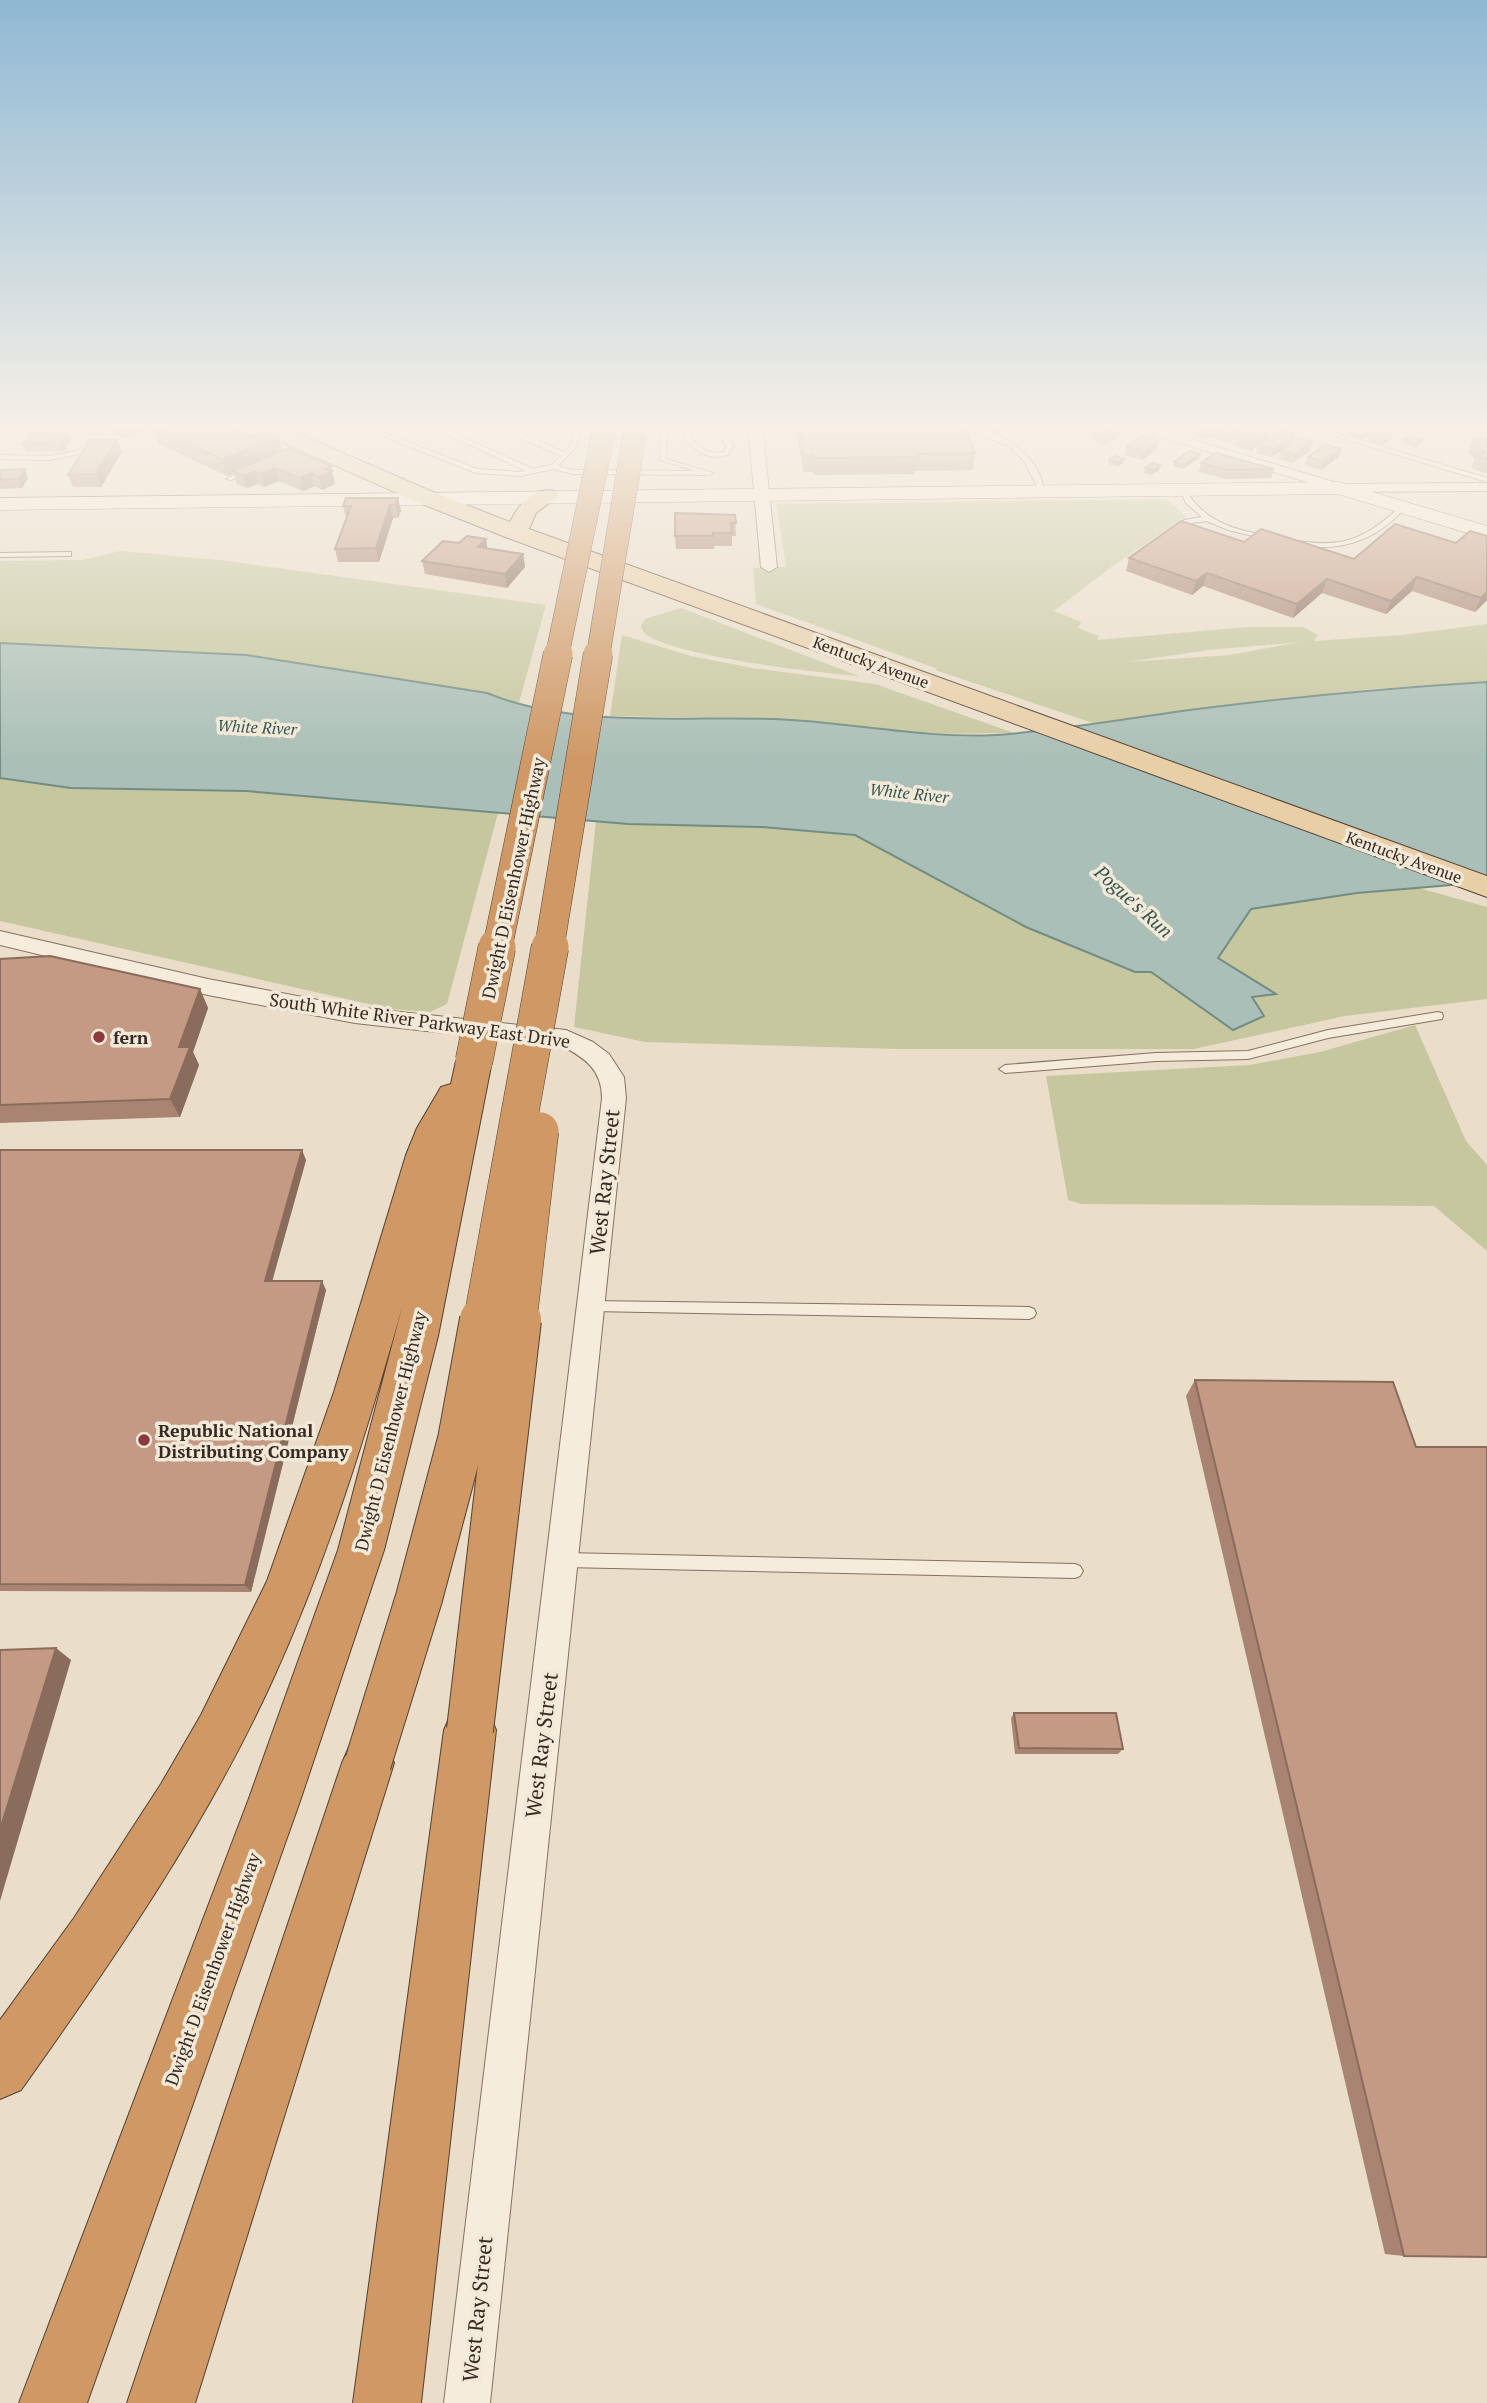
<svg xmlns="http://www.w3.org/2000/svg" width="1487" height="2403" viewBox="0 0 1487 2403" font-family="'PT Serif',serif">
<rect width="100%" height="100%" fill="#eadeca"/>
<!-- green -->
<g fill="#c6c79f" fill-rule="evenodd">
<path d="M1166,499L1186,516L1110,568L1054,611L1081,622L1078,628L1099,636L1097,640L1248,627H1303L1318,635L1314,641L1402,635L1487,624V682L1371,689L1195,710L1099,725L935,670L938,669L756,604L753,568L786,567L776,504ZM1300,642L1229,655L1127,662L1209,650Z"/>
<polygon points="120,551 220,560 546,605 518,706 487,693 246,655 92,646 0,644 0,561 83,560"/>
<path d="M681,608L859,676C819,673 668,656 643,632L641,626L645,619Z"/>
<polygon points="622,635 691,656 752,668 875,684 1014,733 938,734 777,719 610,716"/>
<polygon points="0,778 71,788 246,791 498,813 447,1004 430,1012 391,1009 0,921"/>
<polygon points="596,821 761,827 855,835 1026,927 1135,972 1151,972 1233,1030 1248,1023 1251,997 1274,994 1218,958 1251,909 1357,893 1419,888 1487,907 1487,999 1345,1016 1194,1049 897,1049 645,1042 574,1027"/>
<polygon points="1415,1025 1466,1141 1487,1165 1487,1251 1434,1206 1081,1204 1068,1200 1046,1076 1249,1065 1320,1052"/>
</g>
<!-- water -->
<path fill="#aabfb7" stroke="#718d84" stroke-width="2" d="M0,643L246,655L487,693C571,728 684,716 775,719C849,722 923,739 997,735C1064,730 1130,718 1197,709C1293,697 1390,688 1487,682V882L1357,893L1251,909L1218,958L1276,994L1252,997L1264,1016L1233,1030L1151,972H1135L1026,927L855,835L761,827L628,824L246,791L71,788L0,778Z"/>
<g fill="none" stroke-linecap="round" stroke-linejoin="round">
<defs>
<g id="lane">
<polygon points="103,425 110,425 84,453 49,460 0,459 0,455 49,456 80,450"/>
<polygon points="355,425 365,425 477,469 520,472 526,471 427,425 436,425 533,469 551,465 561,456 493,425 502,425 564,452 570,446 576,425 582,425 576,447 558,466 573,470 695,471 660,460 661,425 667,425 666,459 713,473 710,475 573,474 553,469 520,476 476,473"/>
<path d="M686,425H692L690,436C699,449 708,454 724,452L727,445L719,438L716,425H722L725,437L734,444L729,454C710,462 695,452 684,436Z"/>
<path d="M954,425C993,425 1040,451 1044,492H1040L1024,461L1009,446Z"/>
<polygon points="1298,425 1309,425 1487,478 1487,482"/>
<polygon points="248,469 253,470 231,480 226,479"/>
<path d="M1183,488L1185,489C1199,513 1218,524 1245,531C1254,533 1265,534 1273,538L1269,540L1228,530L1207,521L1184,524V520L1202,517L1186,503L1180,490Z"/>
<path d="M1400,507L1405,508C1381,534 1355,548 1318,547C1308,547 1295,547 1286,542L1290,540C1342,548 1361,542 1400,507Z"/>
<polygon points="71,552 71,556 68,556 0,557 0,553"/>
<polygon points="1438,1012 1442,1013 1443,1016 1442,1019 1328,1038 1248,1059 1156,1061 1005,1073 999,1069 1005,1065 1156,1053 1248,1051 1328,1030"/>
<polygon points="591,1301 1029,1307 1034,1309 1036,1313 1034,1317 1029,1319 591,1311 586,1310 584,1306 586,1302"/>
<polygon points="564,1553 1075,1564 1080,1566 1083,1571 1080,1576 1075,1578 564,1567 559,1565 557,1560 559,1555"/>
</g>
<g id="street">
<polygon points="748,425 762,425 777,567 769,572 761,567"/>
<polygon points="1122,425 1145,425 1340,484 1487,483 1487,491 1339,492"/>
<polygon points="1470,425 1487,425 1487,432"/>
<path d="M0,931L208,979L355,1007L566,1030L593,1042L609,1054L624,1077L626,1098L490,2403H444L602,1098C602,1070 585,1058 562,1046L355,1023L208,995L0,945Z"/>
</g>
<polygon id="secondary" points="1339,482 1487,526 1487,539 1338,494 0,510 0,498"/>
<path id="primary" d="M250,425H278L433,492L510,522C518,505 534,486 555,491L558,496L536,513L529,529L1487,876V897L508,538L417,502L253,429Z"/>
<g id="highway">
<path d="M474,1048L486,1052L492,1061L438,1336L384,1550L300,1801L87,2403H19L248,1801L338,1550L403,1304C367,1431 328,1558 273,1679C206,1826 114,1959 21,2090L0,2099V2020L74,1918L161,1784L201,1715L267,1581L334,1392L406,1155L417,1128L441,1087L451,1084L456,1061L462,1052Z"/>
<polygon points="470,1704 488,1712 496,1730 421,2403 353,2403 444,1730 452,1712"/>
<polygon points="368,1737 386,1745 394,1763 195,2403 127,2403 342,1763 350,1745"/>
</g>
</defs>
<!-- lane casing -->
<use href="#lane" stroke="#857160" stroke-width="2"/>
<!-- street casing -->
<use href="#street" stroke="#857160" stroke-width="2"/>
<!-- secondary casing -->
<use href="#secondary" stroke="#675243" stroke-width="1"/>
<!-- primary casing -->
<use href="#primary" stroke="#534034" stroke-width="2"/>
<!-- highway casing -->
<use href="#highway" stroke="#534034" stroke-width="2"/>
<!-- lane -->
<use href="#lane" fill="#f5ecdc" fill-rule="evenodd"/>
<!-- street -->
<use href="#street" fill="#f5ecdc" fill-rule="evenodd"/>
<!-- secondary -->
<use href="#secondary" fill="#f5ecdc" fill-rule="evenodd"/>
<!-- primary -->
<use href="#primary" fill="#e8cfa7" fill-rule="evenodd"/>
<!-- highway -->
<use href="#highway" fill="#cf9865" fill-rule="evenodd"/>
<defs>
<g id="highway-bridge-far3">
<polyline points="557,656 605,425"/>
<polyline points="598,656 636,425"/>
</g>
<g id="highway-bridge-far2">
<polyline points="497,949 558,654"/>
<polyline points="549,949 598,654"/>
</g>
<g id="highway-bridge-far1">
<polyline points="474,1061 497,947"/>
<polyline points="482,1322 550,947"/>
<polyline points="518,1322 540,1131"/>
</g>
<g id="highway-bridge">
<polyline points="470,1730 518,1320"/>
<polyline points="368,1763 419,1598 461,1440 483,1320"/>
</g>
</defs>
<!-- highway-bridge-far3 casing -->
<use href="#highway-bridge-far3" stroke="#534034" stroke-width="24" stroke-linecap="butt"/>
<!-- highway-bridge-far2 casing -->
<use href="#highway-bridge-far2" stroke="#534034" stroke-width="30" stroke-linecap="butt"/>
<!-- highway-bridge-far1 casing -->
<use href="#highway-bridge-far1" stroke="#534034" stroke-width="38" stroke-linecap="butt"/>
<!-- highway-bridge casing -->
<use href="#highway-bridge" stroke="#534034" stroke-width="48" stroke-linecap="butt"/>
<!-- highway-bridge-far3 -->
<use href="#highway-bridge-far3" stroke="#cf9865" stroke-width="23"/>
<!-- highway-bridge-far2 -->
<use href="#highway-bridge-far2" stroke="#cf9865" stroke-width="29"/>
<!-- highway-bridge-far1 -->
<use href="#highway-bridge-far1" stroke="#cf9865" stroke-width="37"/>
<!-- highway-bridge -->
<use href="#highway-bridge" stroke="#cf9865" stroke-width="46"/>
</g>
<!-- wall -->
<g fill="#a98472">
<polygon points="106,425 227,425 252,437 278,438 282,451 331,466 335,484 322,490 315,486 303,491 279,481 264,487 258,484 247,488 237,484 234,473 227,476 158,443 152,427 123,438 108,430"/>
<polygon points="799,425 975,453 973,470 915,471 915,474 813,475 813,472 803,472 798,437"/>
<polygon points="1006,425 1005,429 998,433 991,430 991,426"/>
<polygon points="1200,425 1226,425 1225,427 1241,431 1228,443 1212,438 1213,436 1207,439 1195,436 1197,427"/>
<polygon points="1242,425 1259,425 1256,427 1269,431 1267,438 1293,442 1310,451 1292,463 1278,459 1281,451 1272,457 1256,453 1258,446 1251,451 1235,446 1238,438 1252,428"/>
<polygon points="1270,425 1290,425 1284,430"/>
<polygon points="1324,425 1339,425 1339,428 1334,431 1323,428"/>
<polygon points="1387,425 1408,425 1402,431 1386,427"/>
<polygon points="1349,431 1371,433 1363,440 1348,436"/>
<polygon points="1092,433 1118,437 1104,445 1095,442 1096,439 1091,437"/>
<polygon points="1369,437 1390,440 1382,445 1368,441"/>
<polygon points="1487,438 1487,473 1483,473 1471,468 1475,459 1468,452 1473,439"/>
<polygon points="71,440 64,451 26,452 23,444"/>
<polygon points="117,440 122,452 101,487 73,487 68,475"/>
<polygon points="1404,440 1422,440 1420,445 1416,448 1403,444"/>
<polygon points="1159,441 1157,449 1142,460 1125,455 1127,446"/>
<polygon points="1341,449 1339,457 1321,470 1305,465 1308,457"/>
<polygon points="1200,454 1199,458 1183,469 1173,466 1174,462"/>
<polygon points="1124,459 1123,463 1117,467 1108,464 1109,460"/>
<polygon points="1201,463 1274,469 1271,478 1226,479 1199,472"/>
<polygon points="1145,468 1159,470 1151,475 1144,473"/>
<polygon points="0,470 28,478 22,488 0,489"/>
<polygon points="398,498 401,511 398,518 393,518 379,562 338,562 335,549 346,518 343,506"/>
<polygon points="735,515 736,536 732,536 732,546 714,546 714,549 676,549 675,536"/>
<polygon points="1487,536 1487,600 1475,612 1412,591 1386,614 1322,593 1293,618 1203,586 1192,595 1126,571 1129,558 1244,542 1354,559 1456,543"/>
<polygon points="486,539 487,548 523,554 525,567 507,588 425,574 422,561 459,543"/>
<polygon points="0,959 200,989 208,1008 193,1052 199,1065 180,1117 0,1123"/>
<polygon points="0,1150 306,1160 272,1281 326,1290 251,1592 0,1591"/>
<polygon points="1195,1380 1404,2256 1385,2254 1186,1396"/>
<polygon points="1014,1713 1123,1749 1118,1754 1015,1754 1011,1718"/>
</g>
<!-- shaded-wall -->
<g fill="#896c5c">
<polygon points="119,425 158,425 123,438"/>
<polygon points="1006,425 1005,429 998,433 999,429"/>
<polygon points="1218,425 1226,425 1207,439 1210,431"/>
<polygon points="1373,429 1371,433 1363,440 1365,436"/>
<polygon points="1241,431 1240,436 1228,443 1230,439"/>
<polygon points="1269,431 1267,439 1258,444 1251,451 1253,442"/>
<polygon points="68,432 71,440 64,451 60,443"/>
<polygon points="1119,433 1118,437 1104,445 1105,441"/>
<polygon points="1296,434 1293,442 1272,457 1274,449"/>
<polygon points="1392,436 1390,440 1382,445 1384,441"/>
<polygon points="278,438 283,454 233,471 234,473 227,476 222,459"/>
<polygon points="117,440 122,452 101,487 96,474"/>
<polygon points="1159,441 1157,449 1142,460 1144,451"/>
<polygon points="1312,442 1310,451 1292,463 1295,455"/>
<polygon points="1341,449 1339,457 1321,470 1324,462"/>
<polygon points="1200,454 1199,458 1183,469 1184,465"/>
<polygon points="1124,459 1123,463 1117,467 1118,463"/>
<polygon points="331,466 335,484 322,490 319,477 325,469"/>
<polygon points="1160,466 1159,470 1151,475 1152,471"/>
<polygon points="275,468 279,481 264,487 261,474"/>
<polygon points="25,469 28,478 22,488 19,479"/>
<polygon points="254,471 258,484 247,488 243,476"/>
<polygon points="311,473 315,486 303,491 300,478"/>
<polygon points="398,498 401,511 398,518 396,505"/>
<polygon points="390,505 393,518 379,562 376,548"/>
<polygon points="486,539 488,552 478,547"/>
<polygon points="523,554 525,567 507,588 505,574"/>
<polygon points="1207,573 1203,586 1192,595 1196,581"/>
<polygon points="1417,577 1412,591 1386,614 1391,601"/>
<polygon points="1327,579 1322,593 1293,618 1297,604"/>
<polygon points="1487,592 1487,600 1475,612 1481,598"/>
<polygon points="200,989 208,1008 193,1052 199,1065 180,1117 170,1099 179,1047"/>
<polygon points="302,1150 306,1160 270,1289 265,1281"/>
<polygon points="322,1281 326,1290 251,1592 245,1585"/>
<polygon points="56,1648 71,1660 0,1901 0,1830"/>
</g>
<!-- building -->
<g fill="#c49a84" stroke="#896c5c" stroke-width="2">
<polygon points="156,425 227,425 252,437 264,432 278,438 222,459 152,427"/>
<polygon points="799,425 965,425 975,453 916,454 917,457 814,458 813,455 804,456"/>
<polygon points="992,425 1005,425 999,429 991,426"/>
<polygon points="1200,425 1218,425 1210,431 1197,427"/>
<polygon points="1357,425 1359,425 1373,429 1365,436 1349,431"/>
<polygon points="1254,426 1269,431 1253,442 1238,438"/>
<polygon points="1101,427 1119,433 1105,441 1096,438 1100,436 1092,433"/>
<polygon points="1225,427 1241,431 1230,439 1213,434"/>
<polygon points="1279,429 1296,434 1274,449 1258,444"/>
<polygon points="1377,431 1392,436 1384,441 1369,437"/>
<polygon points="68,432 60,443 23,444 31,433"/>
<polygon points="1143,436 1159,441 1144,451 1127,446"/>
<polygon points="1409,437 1422,440 1417,444 1404,440"/>
<polygon points="1299,438 1312,442 1295,455 1281,451"/>
<polygon points="1487,438 1487,460 1476,455 1485,453 1473,439"/>
<polygon points="90,440 117,440 96,474 68,475"/>
<polygon points="1325,444 1341,449 1324,462 1308,457"/>
<polygon points="289,448 331,466 325,469 332,471 319,477 311,473 300,478 275,468 261,474 254,471 243,476 233,471"/>
<polygon points="1190,451 1200,454 1184,465 1174,462"/>
<polygon points="1216,453 1274,469 1228,470 1201,463"/>
<polygon points="1115,456 1124,459 1118,463 1109,460"/>
<polygon points="1153,463 1160,466 1152,471 1145,468"/>
<polygon points="25,469 19,479 0,480 0,470"/>
<polygon points="346,498 398,498 396,505 390,505 376,548 335,549 351,506 343,506"/>
<polygon points="675,513 735,515 736,523 731,523 732,533 713,533 713,536 675,536"/>
<polygon points="1181,521 1244,542 1261,529 1354,559 1395,524 1456,543 1470,531 1487,536 1487,592 1481,598 1417,577 1391,601 1327,579 1297,604 1207,573 1196,581 1129,558"/>
<polygon points="467,536 486,539 478,547 523,554 505,574 422,561 443,541 459,543"/>
<polygon points="50,956 200,989 179,1047 190,1047 170,1099 0,1105 0,959"/>
<polygon points="0,1150 302,1150 265,1281 322,1281 245,1585 0,1584"/>
<polygon points="1195,1380 1393,1382 1416,1447 1487,1447 1487,2257 1404,2256"/>
<polygon points="56,1648 0,1830 0,1650"/>
<polygon points="1014,1713 1116,1713 1123,1749 1019,1748"/>
</g>
<!-- sky -->
<linearGradient id="sky" x2="0" y2="1"><stop stop-color="#8fb8d4"/><stop offset="0.56" stop-color="#f6f0e7"/><stop offset="1" stop-color="#f6f0e7" stop-opacity="0"/></linearGradient>
<rect width="1487" height="762" fill="url(#sky)"/>
<!-- markers -->
<g fill="#8d373e" stroke="#f2e9d9" stroke-width="2.5">
<circle cx="99" cy="1037" r="7"/>
<circle cx="144" cy="1440" r="7"/>
</g>
<g text-anchor="middle" dominant-baseline="central" stroke-width="7" stroke-linejoin="round" paint-order="stroke">
<!-- far-street labels -->
<g font-size="16" fill="#372a22" stroke="#f2e9d9">
<text transform="translate(871 662) rotate(20)">Kentucky Avenue</text>
<text transform="translate(1404 857) rotate(20)">Kentucky Avenue</text>
</g>
<!-- far-water labels -->
<g font-size="16" font-style="italic" fill="#335550" stroke="#f2e9d9">
<text transform="translate(257 727) rotate(3)">White River</text>
<text transform="translate(909 793) rotate(6)">White River</text>
</g>
<!-- street labels -->
<g font-size="18" fill="#372a22" stroke="#f2e9d9">
<text transform="translate(513 878) rotate(-78)">Dwight D Eisenhower Highway</text>
<text transform="translate(420 1020) rotate(8)">South White River Parkway East Drive</text>
<text transform="translate(390 1431) rotate(-76)">Dwight D Eisenhower Highway</text>
<text transform="translate(212 1969) rotate(-70)">Dwight D Eisenhower Highway</text>
</g>
<!-- poi labels -->
<g font-size="18" font-weight="bold" fill="#372a22" stroke="#f2e9d9" text-anchor="start">
<text x="113" y="1037">fern</text>
<text x="158" y="1430">Republic National<tspan x="158" dy="21">Distributing Company</tspan></text>
</g>
<!-- water labels -->
<g font-size="19" font-style="italic" fill="#335550" stroke="#f2e9d9">
<text transform="translate(1134 901) rotate(42)">Pogue's Run</text>
</g>
<!-- near-street labels -->
<g font-size="21" fill="#372a22" stroke="#f2e9d9">
<text transform="translate(604 1182) rotate(-84)">West Ray Street</text>
<text transform="translate(541 1745) rotate(-83)">West Ray Street</text>
<text transform="translate(477 2309) rotate(-84)">West Ray Street</text>
</g>
</g>
</svg>
